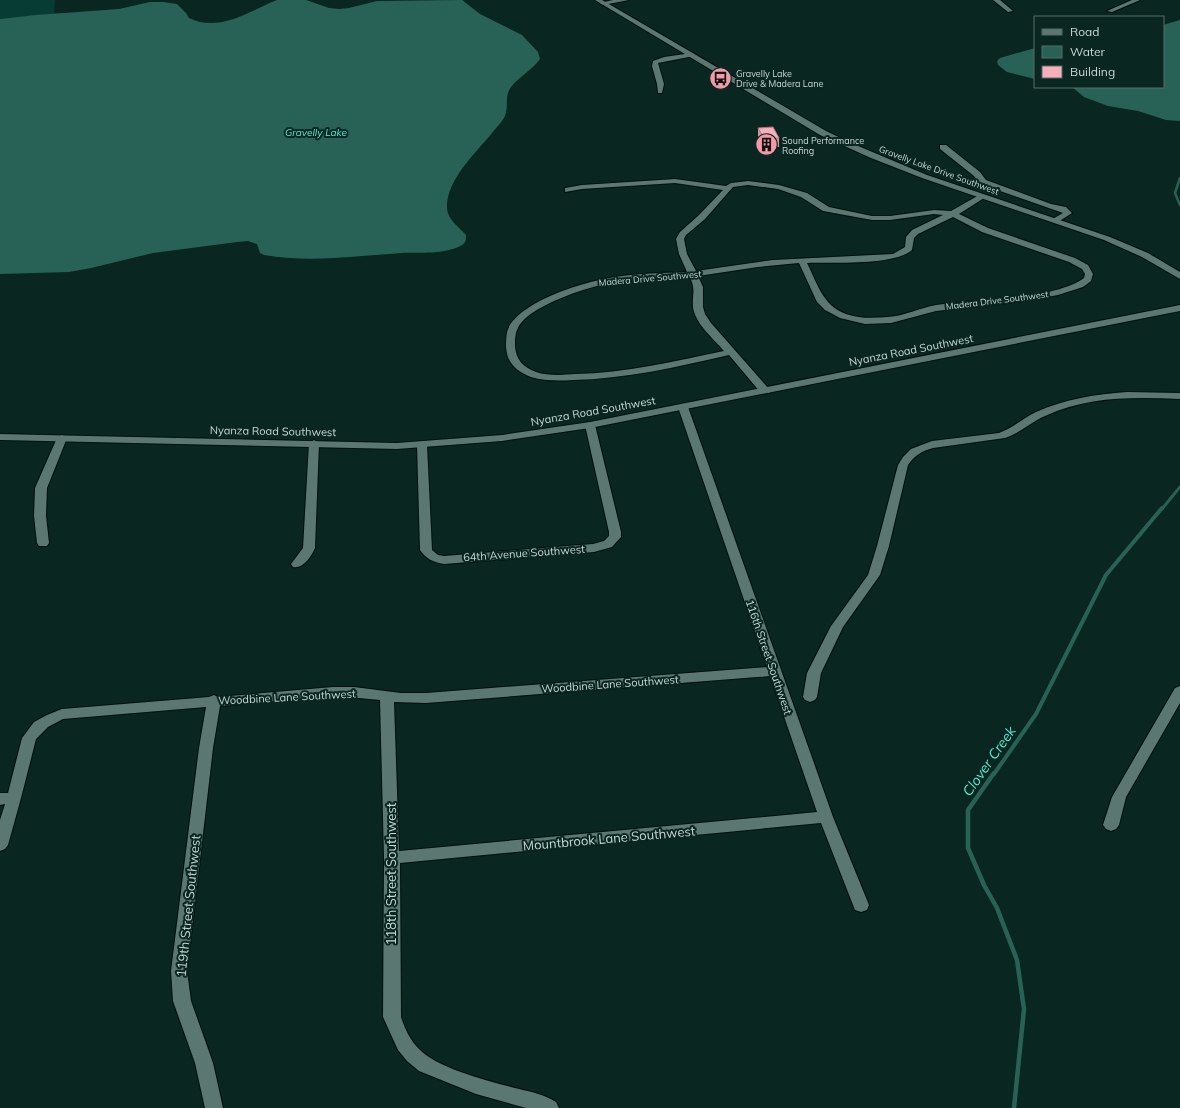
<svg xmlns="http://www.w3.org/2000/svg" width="1180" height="1108" viewBox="0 0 1180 1108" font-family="Mulish,sans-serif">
<rect width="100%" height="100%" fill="#0a2621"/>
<!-- green -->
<polygon fill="#063c34" points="0,0 55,0 54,14 0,19"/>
<!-- water -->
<g fill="#286257">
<path d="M277,0H306L329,8L339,9L349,8L377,1L462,0L480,14L522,35L538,52L540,59C532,70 520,76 511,87C504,96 509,106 505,116C502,122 496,128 492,133C475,154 446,180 447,208C447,219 459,227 466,235C466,239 466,243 462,245C445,255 420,252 401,253C356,256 309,263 264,255L260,253L257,244L248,241L237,242L153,253L91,268L69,272L0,274V19L36,15L119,9L150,2H163L177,4L186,13L189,18C220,33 249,11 277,0Z"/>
<polygon points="1180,20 1180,121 1166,120 1138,111 1108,106 1084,97 1072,87 1163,87 1163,25"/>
<polygon points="1035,48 1035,79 1007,72 998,65 997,61 1000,58"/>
</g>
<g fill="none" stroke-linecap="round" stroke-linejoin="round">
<!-- stream-far3 -->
<polyline stroke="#286257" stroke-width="2.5" points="1180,178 1175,193 1180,205"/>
<!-- stream-far2 -->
<polyline stroke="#286257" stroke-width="3" points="1162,509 1180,487"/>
<!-- stream-far1 -->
<polyline stroke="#286257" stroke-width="4" points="994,774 1036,714 1106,575 1162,508"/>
<!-- stream -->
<polyline stroke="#286257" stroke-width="4.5" points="994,773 968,810 968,848 984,885 997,908 1017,960 1024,1009 1014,1108"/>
<defs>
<g id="street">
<polygon points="613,0 629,0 603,5 600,3"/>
<polygon points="993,0 1000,0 1013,11 1008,12"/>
<polygon points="1132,0 1140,0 1112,12 1107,11"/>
<polygon points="692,53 694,54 694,56 658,63 664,84 662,93 658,93 657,84 652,66 653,61 664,57"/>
<polygon points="940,145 946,145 980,172 986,180 1051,204 1066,207 1072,213 1058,222 1052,222 1051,220 1063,213 980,184 974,176 940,149"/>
<path d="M675,179L726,186L731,183L748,181L779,185L807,193L829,207L872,216H890L934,210L951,211L981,194L985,196L984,198L959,214L988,228L1075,258L1088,265L1093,274L1091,281L1083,287L1058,295L1024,301L936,311L891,323L865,324L840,318L825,310L817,302L799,263L758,267L698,276L703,287V307L705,314L711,323L769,389L770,391L769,393H761L729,355C677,367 625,379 573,380C560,381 543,381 531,377C516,371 507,363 506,347C506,341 506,334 508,329C520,301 586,281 615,277C639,273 663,273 687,272L679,254L676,239L680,232L699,215L723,190L675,183L582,189L565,192V188L582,185ZM748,185L778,189L801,197L823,211L872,220H890L934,214L943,215L912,230L906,237L905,247L893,254L773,260L696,271L687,254L684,239L686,235L705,219L733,187ZM953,217L982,232L1069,262L1082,269L1085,274L1084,278C1054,300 974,299 936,305C920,308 904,316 888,317C874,318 860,319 846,314C823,306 817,283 807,263C832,262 894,266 912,250L914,238L918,234ZM690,277C696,291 692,294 693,307C695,324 714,339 724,351C675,361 625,373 575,374C563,375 548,376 536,372C523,367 516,360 515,346C515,340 515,333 518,328C529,305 591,286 614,282C639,278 665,278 690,277Z"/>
<path d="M1127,392L1180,393V399C1134,397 1088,396 1045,416C1031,422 1020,433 1005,438L933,448C922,451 915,455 908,465L889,546L880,575L843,627L821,673L817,697L815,700L810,702L805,700L803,697L807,673L831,626L868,575L877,546L898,465L903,457L911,449L932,441L999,433C1013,428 1023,418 1036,412C1065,399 1096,394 1127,392Z"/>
<path d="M683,404L688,407L833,817L869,905L867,910L861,912L855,910L821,823L400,863L401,1017C405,1029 410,1040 419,1049C438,1069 492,1082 519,1089C532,1092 545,1095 556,1102L559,1108H526L476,1094L419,1071L407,1061L398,1050L383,1017L384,858L380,700C327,693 273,702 220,706L213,748L187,971L191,1001L213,1063L223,1108H205L195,1063L173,1001L171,971L199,748L206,707L63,719L48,727L36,739L21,798L8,845L5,849L0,851V820L5,804L0,805V793H8L22,738L34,722L47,715L62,709L209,697L214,695L218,697L333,687H354L401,693H426L767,667L678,407ZM770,676L817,812L399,851L394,702L426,703Z"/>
<path d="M590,422L595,425L621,532V537L612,547L594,552L444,564C433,562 426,559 420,550L417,445L422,442L427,445L432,550L438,555L444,556L593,544L604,541L609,536V532L585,425Z"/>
<polygon points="62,435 67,438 47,488 46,516 49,543 47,546 39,546 37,543 34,516 35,488 57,438"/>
<path d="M314,440L319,443L315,548C311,557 303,569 293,567L291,564L303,548L309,443Z"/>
<polygon points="1180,686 1180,703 1126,797 1119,825 1116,829 1111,831 1106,829 1103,825 1112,797 1175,688"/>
</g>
<g id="secondary">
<polygon points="595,0 602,0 826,131 851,143 927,175 1110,237 1148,253 1180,272 1180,279 1142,257 1104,240 922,178 871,158 820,135"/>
<polygon points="1180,305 1180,311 590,428 502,441 397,449 0,440 0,434 397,443 502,435 590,422"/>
</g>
</defs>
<!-- street casing -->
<use href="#street" stroke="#000f0b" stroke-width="2"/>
<!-- secondary casing -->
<use href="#secondary" stroke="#000f0b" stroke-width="2"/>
<!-- street -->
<use href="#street" fill="#5a7771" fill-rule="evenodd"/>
<!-- secondary -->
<use href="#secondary" fill="#5a7771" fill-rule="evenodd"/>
</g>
<!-- wall -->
<polygon fill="#d4969f" points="758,128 779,138 779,147 763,147 758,136"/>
<!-- building -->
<polygon fill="#f7afb9" stroke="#ad7a82" points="773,127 779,138 768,139 764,138 758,128"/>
<!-- icons -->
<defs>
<symbol id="bus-disc" viewBox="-11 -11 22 22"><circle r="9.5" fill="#f39aa8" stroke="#0a2621"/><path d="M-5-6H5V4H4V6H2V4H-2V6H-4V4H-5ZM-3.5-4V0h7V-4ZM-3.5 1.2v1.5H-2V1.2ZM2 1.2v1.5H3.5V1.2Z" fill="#111"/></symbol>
<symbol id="building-disc" viewBox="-11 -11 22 22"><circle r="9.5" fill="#f39aa8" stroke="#0a2621"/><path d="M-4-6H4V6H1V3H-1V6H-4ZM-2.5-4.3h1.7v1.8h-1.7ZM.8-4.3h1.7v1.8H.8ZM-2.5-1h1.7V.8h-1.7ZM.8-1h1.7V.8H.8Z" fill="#111"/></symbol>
</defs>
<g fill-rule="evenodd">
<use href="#bus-disc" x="708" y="66" width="25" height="25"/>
<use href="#building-disc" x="754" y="132" width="25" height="25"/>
</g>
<g text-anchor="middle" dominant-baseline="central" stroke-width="4" stroke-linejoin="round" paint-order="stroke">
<!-- far-poi labels -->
<g font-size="9" fill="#c8d8d4" stroke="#0a2621" text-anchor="start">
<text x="736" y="73">Gravelly Lake<tspan x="736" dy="10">Drive &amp; Madera Lane</tspan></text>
<text x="782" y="140">Sound Performance<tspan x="782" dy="10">Roofing</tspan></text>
</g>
<!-- far-street labels -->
<g font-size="9" fill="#c8d8d4" stroke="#0a2621">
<text transform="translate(939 170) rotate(20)">Gravelly Lake Drive Southwest</text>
<text transform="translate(650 278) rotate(-5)">Madera Drive Southwest</text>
<text transform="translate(997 300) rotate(-7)">Madera Drive Southwest</text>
</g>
<!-- far-water labels -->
<g font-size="10" font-style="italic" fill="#53f0d6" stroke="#0a2621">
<text x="316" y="132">Gravelly Lake</text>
</g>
<!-- street labels -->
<g font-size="11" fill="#c8d8d4" stroke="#0a2621">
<text transform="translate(911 350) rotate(-11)">Nyanza Road Southwest</text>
<text transform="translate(593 411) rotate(-10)">Nyanza Road Southwest</text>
<text transform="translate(273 431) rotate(1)">Nyanza Road Southwest</text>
<text transform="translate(524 553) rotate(-4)">64th Avenue Southwest</text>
<text transform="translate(769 657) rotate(71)">116th Street Southwest</text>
<text transform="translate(610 684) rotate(-4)">Woodbine Lane Southwest</text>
<text transform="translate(287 697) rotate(-3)">Woodbine Lane Southwest</text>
</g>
<!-- near-street labels -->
<g font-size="13" fill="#c8d8d4" stroke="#0a2621">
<text transform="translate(609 838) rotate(-5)">Mountbrook Lane Southwest</text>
<text transform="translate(391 874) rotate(-90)">118th Street Southwest</text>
<text transform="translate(188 906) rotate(-84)">119th Street Southwest</text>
</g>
<!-- near-water labels -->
<g font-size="14" font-style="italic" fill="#53f0d6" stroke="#0a2621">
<text transform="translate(989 761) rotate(-55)">Clover Creek</text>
</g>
</g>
<!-- legend -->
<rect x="1034" y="16" width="130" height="72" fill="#0a2621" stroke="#566d69"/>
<rect x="1042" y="29" width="20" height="6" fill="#5a7771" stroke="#566d69"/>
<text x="1070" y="36" font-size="12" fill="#c8d8d4">Road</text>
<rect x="1042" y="46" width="20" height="12" fill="#286257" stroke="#566d69"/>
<text x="1070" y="56" font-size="12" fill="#c8d8d4">Water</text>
<rect x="1042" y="66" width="20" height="12" fill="#f7afb9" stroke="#566d69"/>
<text x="1070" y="76" font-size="12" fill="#c8d8d4">Building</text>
</svg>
